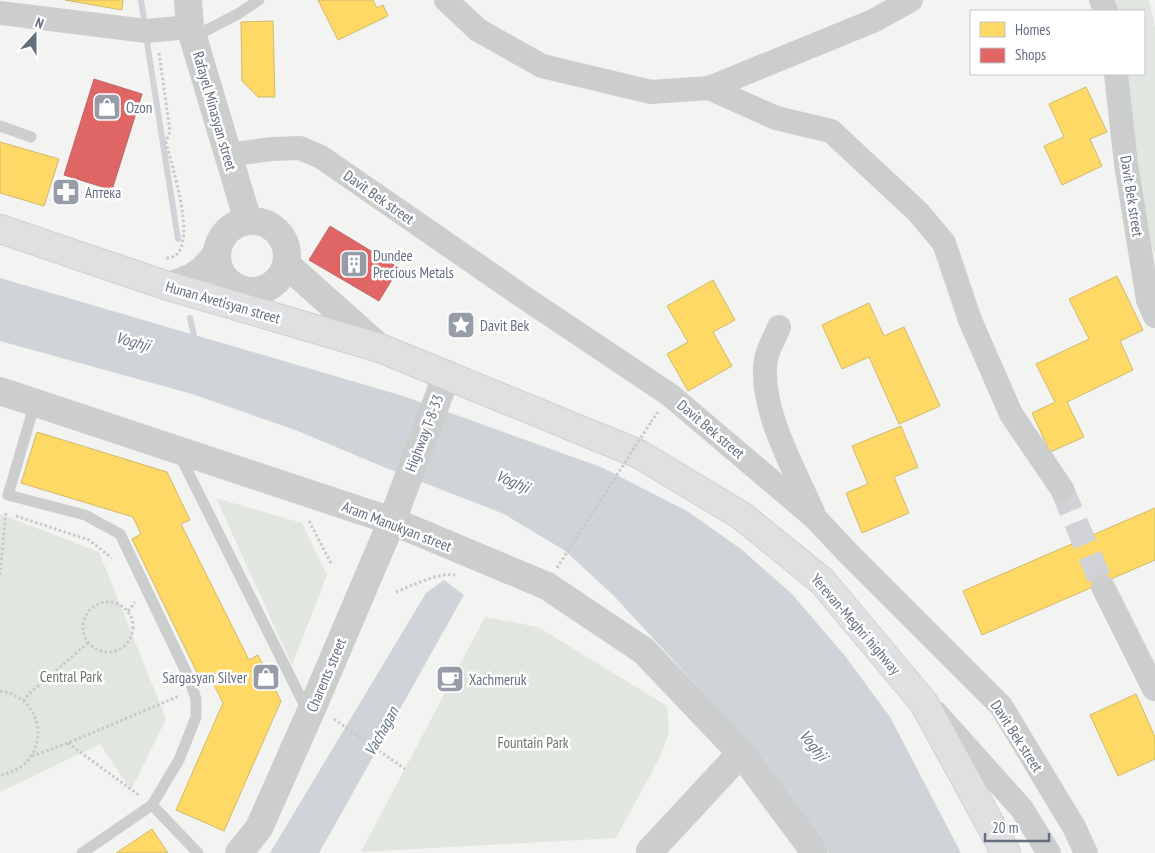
<svg xmlns="http://www.w3.org/2000/svg" width="1155" height="853" viewBox="0 0 1155 853" font-family="'PT Sans Narrow',sans-serif">
<rect width="100%" height="100%" fill="#f3f3f2"/>
<!-- green -->
<g fill="#e2e6e0">
<polygon points="1099,0 1149,0 1155,27 1155,254 1139,221 1116,74 1144,74 1144,11 1103,11"/>
<polygon points="216,498 302,523 327,575 292,665"/>
<polygon points="0,514 99,552 166,719 131,790 100,744 0,792"/>
<polygon points="485,617 538,627 667,706 669,733 659,759 616,838 361,852"/>
</g>
<!-- water -->
<g fill="#cfd4d8">
<polygon points="0,278 403,396 601,467 687,511 741,549 792,594 845,656 890,717 961,853 828,853 734,726 613,595 564,550 504,514 381,466 298,431 192,394 0,341"/>
<polygon points="444,580 464,595 319,853 270,853 426,593"/>
</g>
<!-- homes -->
<g fill="#ffd966" stroke="#d1b96e">
<polygon points="65,0 123,0 122,10"/>
<polygon points="318,0 373,0 377,8 383,5 388,16 338,40"/>
<polygon points="273,21 275,97 258,97 242,81 241,22"/>
<polygon points="1086,87 1107,132 1090,139 1102,166 1062,185 1044,146 1064,137 1049,104"/>
<polygon points="0,142 59,159 44,206 0,193"/>
<polygon points="1117,276 1143,330 1120,341 1133,370 1067,402 1084,437 1050,452 1032,413 1055,402 1036,364 1089,339 1069,299"/>
<polygon points="713,280 735,320 713,332 732,366 688,391 667,354 688,342 667,306"/>
<polygon points="869,303 884,336 904,327 940,406 899,424 869,357 842,369 822,325"/>
<polygon points="901,426 918,467 894,477 909,513 862,533 846,493 868,484 852,446"/>
<polygon points="37,432 167,472 190,520 181,524 249,660 258,655 281,701 224,831 176,810 223,703 212,681 203,685 132,539 141,534 133,517 21,483"/>
<polygon points="1155,508 1155,560 982,635 963,591"/>
<polygon points="1136,694 1155,737 1155,759 1118,776 1090,715"/>
<polygon points="152,829 168,853 116,853"/>
</g>
<!-- shops -->
<g fill="#e06666" stroke="#bb696e">
<polygon points="94,79 142,94 112,190 64,175"/>
<polygon points="330,226 399,268 379,301 309,260"/>
</g>
<g fill="none" stroke-linecap="round" stroke-linejoin="round">
<!-- stream -->
<g stroke="#cfd4d8" stroke-width="6">
<polyline points="141,0 145,26"/>
<polyline points="146,36 178,239"/>
<polyline points="190,318 195,341"/>
</g>
<!-- minor-tunnel -->
<polyline stroke="#d0d2d6" stroke-width="24" stroke-dasharray="24 12" stroke-linecap="butt" points="1062,489 1103,587"/>
<defs>
<polyline id="trunk" points="0,229 168,286 380,348 639,454 742,516 822,581 924,703 1006,853"/>
</defs>
<!-- trunk casing -->
<use href="#trunk" stroke="#cfcfd0" stroke-width="30"/>
<!-- path -->
<g stroke="#c9c9ca" stroke-width="3" stroke-dasharray="2.5 2.5" stroke-linecap="butt">
<path d="M159,53L170,131L166,142C171,164 197,240 175,256C172,257 167,258 164,259"/>
<polyline points="651,422 658,412"/>
<polyline points="16,516 89,540 112,558"/>
<polyline points="309,521 332,565"/>
<polyline points="0,575 6,511"/>
<path d="M396,592C411,586 439,572 455,575"/>
<circle cx="108" cy="627" r="25"/>
<polyline points="128,611 135,602"/>
<path d="M0,691C50,698 51,767 0,775"/>
<polyline points="23,701 29,694 89,642"/>
<polyline points="334,719 405,769"/>
<polyline points="68,743 140,796"/>
<polyline points="32,756 68,743 179,696"/>
</g>
<!-- service -->
<g stroke="#cccdcd" stroke-width="11">
<polyline points="193,37 238,14 259,0"/>
<polyline points="0,126 31,137"/>
<polyline points="35,403 8,495 85,515 120,534 189,678 196,699 196,717 179,760 152,805 198,853"/>
<polyline points="179,454 308,712"/>
<polyline points="82,853 152,805"/>
</g>
<!-- minor -->
<g stroke="#cccdcd" stroke-width="24">
<polyline points="446,0 478,30 542,66 651,92 709,88 873,21 911,0"/>
<polyline points="1101,0 1106,11"/>
<polyline points="0,13 146,31 190,27"/>
<polyline points="1116,74 1126,164 1148,300 1155,316"/>
<polyline points="709,88 776,118 831,131 918,212 944,243 970,320 1011,414 1062,489"/>
<polyline points="228,155 272,149 300,148 321,157 522,296 670,395 815,518 847,552 1001,706 1074,827 1086,853"/>
<path d="M779,327C775,337 768,349 766,359C758,406 794,469 813,512"/>
<polyline points="1103,587 1154,689"/>
<polyline points="936,713 1022,809 1049,853"/>
</g>
<!-- tertiary -->
<g stroke="#cccdcd" stroke-width="28">
<polyline points="188,0 190,27 248,221"/>
<circle cx="252" cy="256" r="35"/>
<polyline points="286,264 380,348"/>
<path d="M168,286C194,278 200,275 217,253"/>
<polyline points="0,391 392,521 547,586 644,651 741,753 808,843 813,853"/>
<polyline points="650,851 741,753"/>
<polyline points="239,853 259,828 314,704 392,521 447,374"/>
</g>
<!-- trunk -->
<use href="#trunk" stroke="#dfe0e1" stroke-width="28"/>
<!-- path-bridge -->
<polyline stroke="#c9c9ca" stroke-width="3" stroke-dasharray="2.5 2.5" stroke-linecap="butt" points="557,568 651,422"/>
</g>
<!-- icons -->
<defs>
<symbol id="shop-square" viewBox="-11 -11 22 22"><rect x="-9" y="-9" width="18" height="18" rx="4" fill="#979da8" stroke="#fff"/><path d="M-5-2.5h2.3a2.7 3.5 0 0 1 5.4 0H5L5.5 6h-11ZM-1.5-2.5h3a1.5 2.3 0 0 0-3 0Z" fill="#fff"/></symbol>
<symbol id="pharmacy-square" viewBox="-11 -11 22 22"><rect x="-9" y="-9" width="18" height="18" rx="4" fill="#979da8" stroke="#fff"/><path d="M-2-6h4v4h4v4h-4v4h-4v-4h-4v-4h4Z" fill="#fff"/></symbol>
<symbol id="building-square" viewBox="-11 -11 22 22"><rect x="-9" y="-9" width="18" height="18" rx="4" fill="#979da8" stroke="#fff"/><path d="M-4-6H4V6H1V3H-1V6H-4ZM-2.5-4.3h1.7v1.8h-1.7ZM.8-4.3h1.7v1.8H.8ZM-2.5-1h1.7V.8h-1.7ZM.8-1h1.7V.8H.8Z" fill="#fff"/></symbol>
<symbol id="sight-square" viewBox="-11 -11 22 22"><rect x="-9" y="-9" width="18" height="18" rx="4" fill="#979da8" stroke="#fff"/><path d="M0-6L1.8-2.2L6-1.7L2.9 1.2L3.7 5.4L0 3.3L-3.7 5.4L-2.9 1.2L-6-1.7L-1.8-2.2Z" fill="#fff"/></symbol>
<symbol id="cafe-square" viewBox="-11 -11 22 22"><rect x="-9" y="-9" width="18" height="18" rx="4" fill="#979da8" stroke="#fff"/><path d="M-5.5-4.5H6V0H3Q3 3.5 0 3.5H-2.5Q-5.5 3.5-5.5 0ZM3-3.2v2h1.7v-2ZM-6 4.5H4V6H-6Z" fill="#fff"/></symbol>
</defs>
<g fill-rule="evenodd">
<use href="#shop-square" x="91" y="91" width="32" height="32"/>
<use href="#pharmacy-square" x="50" y="176" width="32" height="32"/>
<use href="#building-square" x="338" y="248" width="32" height="32"/>
<use href="#sight-square" x="445" y="309" width="32" height="32"/>
<use href="#shop-square" x="250" y="661" width="32" height="32"/>
<use href="#cafe-square" x="434" y="663" width="32" height="32"/>
</g>
<g text-anchor="middle" dominant-baseline="central" stroke-width="5" stroke-linejoin="round" paint-order="stroke">
<!-- poi labels -->
<g font-size="15" fill="#656f80" stroke="#fff" text-anchor="start">
<text x="126" y="107">Ozon</text>
<text x="85" y="192">Аптека</text>
<text x="373" y="255">Dundee<tspan x="373" dy="17">Precious Metals</tspan></text>
<text x="480" y="325">Davit Bek</text>
<text x="247" y="677" text-anchor="end">Sargasyan Silver</text>
<text x="469" y="679">Xachmeruk</text>
</g>
<!-- street labels -->
<g font-size="15" fill="#656f80" stroke="#fff">
<text transform="translate(215 111) rotate(74)">Rafayel Minasyan street</text>
<text transform="translate(1132 196) rotate(81)">Davit Bek street</text>
<text transform="translate(379 197) rotate(35)">Davit Bek street</text>
<text transform="translate(223 302) rotate(16)">Hunan Avetisyan street</text>
<text transform="translate(711 429) rotate(40)">Davit Bek street</text>
<text transform="translate(424 433) rotate(-69)">Highway T-8-33</text>
<text transform="translate(397 526) rotate(21)">Aram Manukyan street</text>
<text transform="translate(856 624) rotate(49)">Yerevan-Meghri highway</text>
<text transform="translate(326 675) rotate(-67)">Charents street</text>
<text transform="translate(1017 736) rotate(57)">Davit Bek street</text>
</g>
<!-- park labels -->
<g font-size="15" fill="#647863" stroke="#fff">
<text x="71" y="676">Central Park</text>
<text x="533" y="742">Fountain Park</text>
</g>
<!-- water labels -->
<g font-size="16" font-style="italic" fill="#657685" stroke="#fff">
<text transform="translate(133 341) rotate(15)">Voghji</text>
<text transform="translate(513 481) rotate(23)">Voghji</text>
<text transform="translate(381 731) rotate(-61)">Vachagan</text>
<text transform="translate(814 745) rotate(51)">Voghji</text>
</g>
</g>
<!-- legend -->
<rect x="970" y="10" width="175" height="65" fill="#ffffff" stroke="#c1c5cc"/>
<rect x="980" y="22" width="25" height="15" fill="#ffd966" stroke="#c1c5cc"/>
<text x="1015" y="35" font-size="15" fill="#656f80">Homes</text>
<rect x="980" y="48" width="25" height="15" fill="#e06666" stroke="#c1c5cc"/>
<text x="1015" y="60" font-size="15" fill="#656f80">Shops</text>
<!-- north arrow -->
<g transform="translate(35 35) rotate(21)" stroke="#ffffff" stroke-width="4" paint-order="stroke">
<path d="M0-4L9 19L0 12L-9 19Z" fill="#656f80"/>
<text y="-8" font-size="14" font-weight="bold" text-anchor="middle" fill="#656f80">N</text>
</g>
<!-- scale -->
<path d="M985 833v8h64v-8" fill="none" stroke="#656f80" stroke-width="2.5"/>
<text x="992" y="833" font-size="15" fill="#656f80" stroke="#ffffff" stroke-width="4" paint-order="stroke">20 m</text>
</svg>
